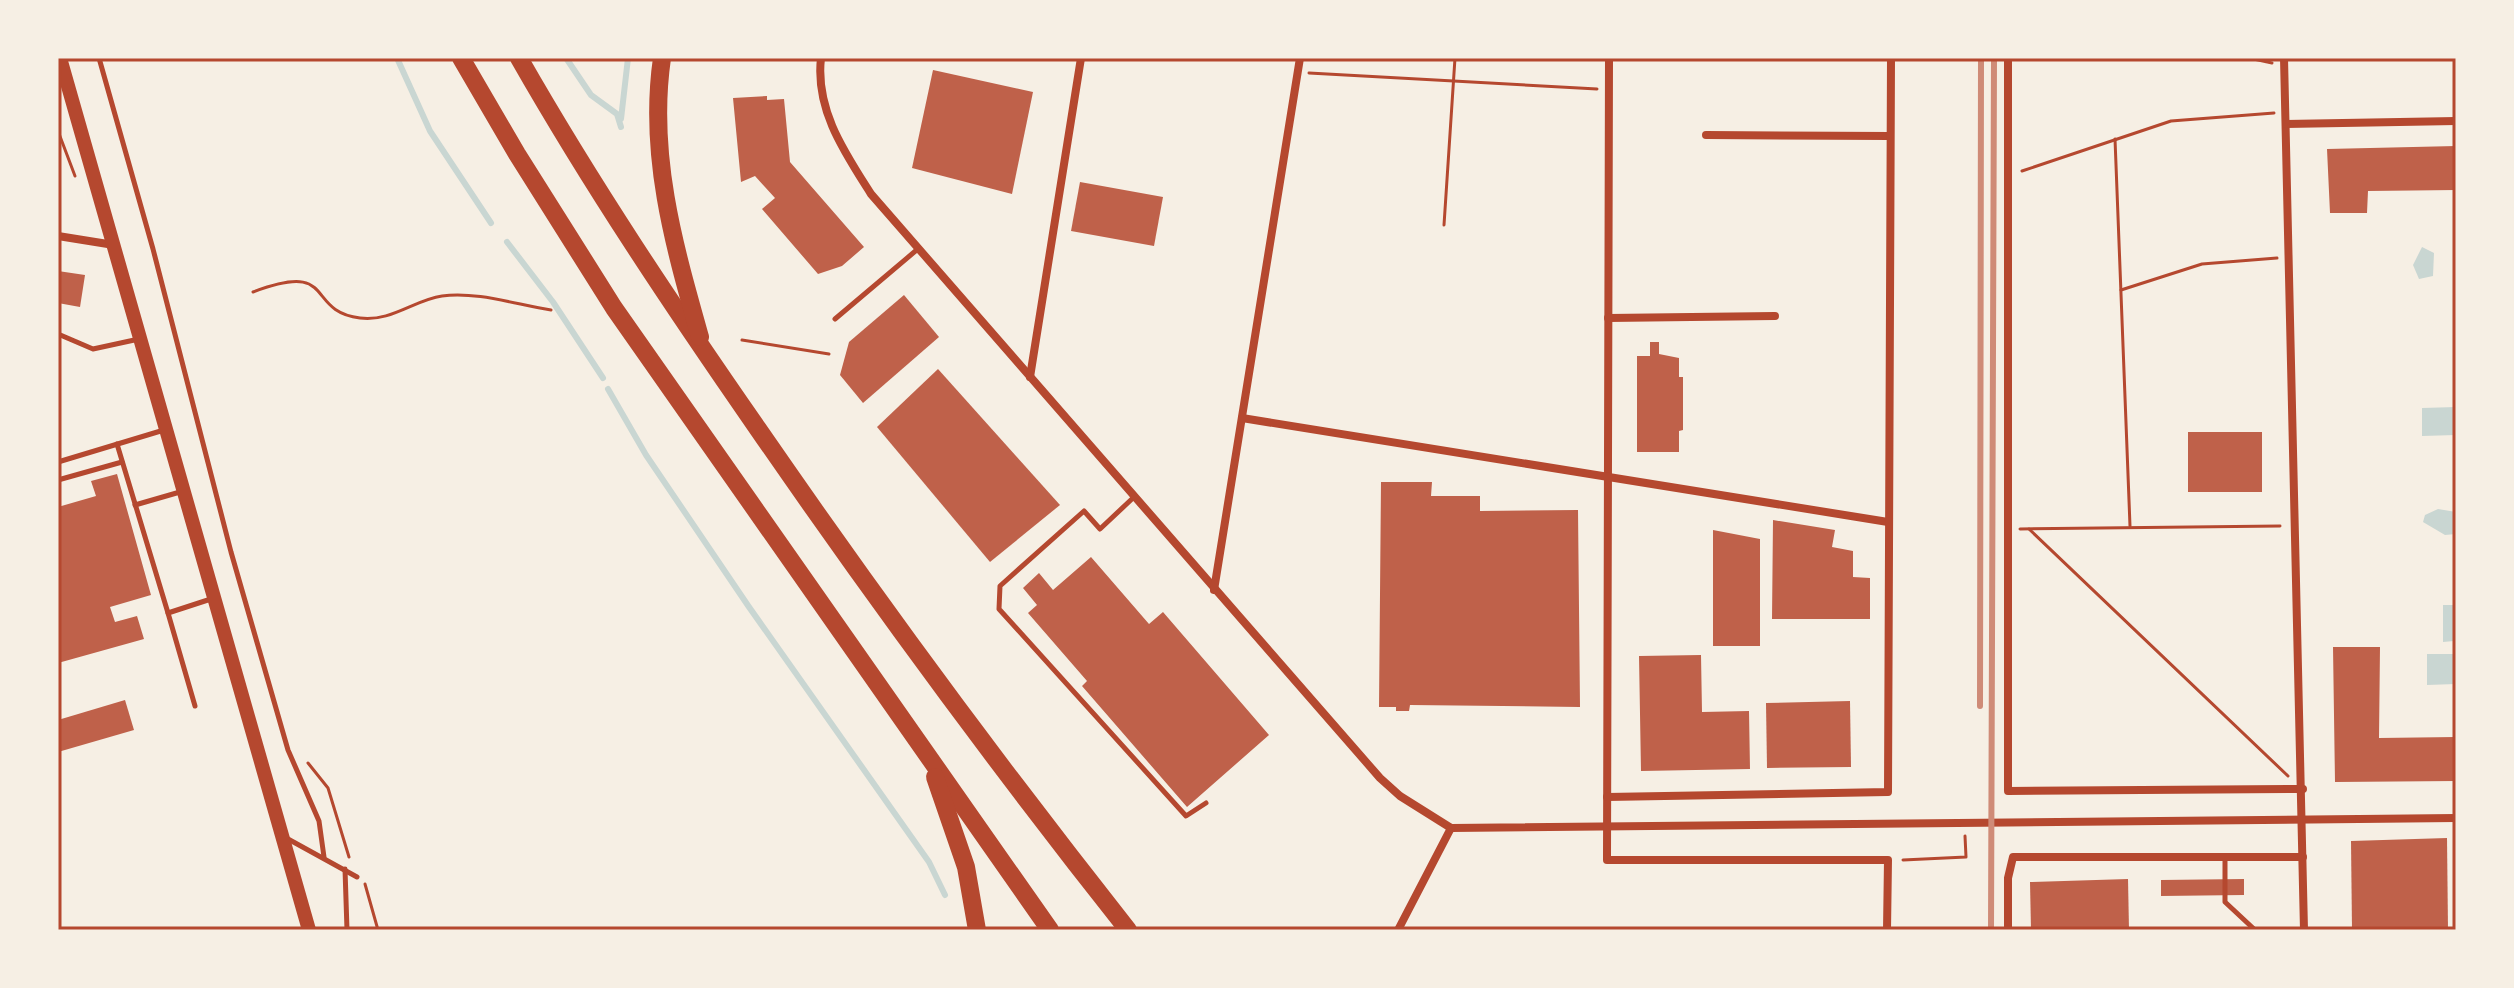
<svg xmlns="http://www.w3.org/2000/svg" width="2514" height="988" viewBox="0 0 2514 988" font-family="'Roboto Condensed',sans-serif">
<rect width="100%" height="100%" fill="#f6efe4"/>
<!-- water -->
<g fill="#c9d6d2">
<polygon points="2422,247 2434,253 2433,276 2419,279 2413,265"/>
<polygon points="2456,407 2456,435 2422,436 2422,408"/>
<polygon points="2438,509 2456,512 2456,534 2445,535 2423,522 2425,515"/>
<polygon points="2443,605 2456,605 2454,641 2443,642"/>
<polygon points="2427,654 2456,654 2456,684 2427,685"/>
</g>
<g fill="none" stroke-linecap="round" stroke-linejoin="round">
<!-- stream -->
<g stroke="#c9d6d2" stroke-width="6">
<polyline points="397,58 430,131 491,223"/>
<polyline points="566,58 591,95 617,114 621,127"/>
<polyline points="621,119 628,58"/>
<polyline points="507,242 553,302 603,378"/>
<polyline points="608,389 646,455 749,607 929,862 945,895"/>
</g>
</g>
<!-- building -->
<g fill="#bf614a">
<polygon points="933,70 1033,92 1012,194 912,168"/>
<polygon points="767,96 767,100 784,99 790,162 864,247 842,266 818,274 762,209 775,198 755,176 741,182 733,98"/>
<polygon points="2456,146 2456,190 2368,191 2367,213 2330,213 2327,149"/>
<polygon points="1080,182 1163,197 1154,246 1071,231"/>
<polygon points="58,271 85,275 80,307 58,303"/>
<polygon points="904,295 939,337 863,403 840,375 849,342"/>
<polygon points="1650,342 1659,342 1659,354 1679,358 1679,377 1683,377 1683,430 1679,431 1679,452 1637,452 1637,356 1650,356"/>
<polygon points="938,369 1060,505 990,562 877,427"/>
<rect x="2188" y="432" width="74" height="60"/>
<polygon points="117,474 151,595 110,607 115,622 137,616 144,639 58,663 58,507 96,496 91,481"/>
<polygon points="1381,482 1432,482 1431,496 1480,496 1480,511 1578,510 1580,707 1410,705 1409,711 1396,711 1396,707 1379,707"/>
<polygon points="1773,520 1835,530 1832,547 1853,551 1853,577 1870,578 1870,619 1772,619"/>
<polygon points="1713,530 1760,539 1760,646 1713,646"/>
<polygon points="1091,557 1149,624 1163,612 1269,735 1187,807 1082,686 1087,681 1028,613 1037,605 1023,588 1039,573 1053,590"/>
<polygon points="2333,647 2380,647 2379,738 2456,737 2456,781 2335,782"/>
<polygon points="1701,655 1702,712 1749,711 1750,769 1641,771 1639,656"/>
<polygon points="125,700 134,730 58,752 58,720"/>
<polygon points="1850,701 1851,767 1767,768 1766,703"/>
<polygon points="2447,838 2448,930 2352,930 2351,841"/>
<polygon points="2128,879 2129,930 2031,930 2030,882"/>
<polygon points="2244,879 2244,895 2161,896 2161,880"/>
</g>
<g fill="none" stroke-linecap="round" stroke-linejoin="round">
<!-- path -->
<g stroke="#b5482f" stroke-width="3">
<polyline points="2249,58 2272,63"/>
<polyline points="1309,73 1597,89"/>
<polyline points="58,131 75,176"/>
<polyline points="2115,139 2130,526"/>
<polyline points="2022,171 2171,121 2274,113"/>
<polyline points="1444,225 1455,58"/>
<polyline points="2121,290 2202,264 2277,258"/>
<path d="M253,292C338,260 304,311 360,318C391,322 414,300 442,296C476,291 518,305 551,310"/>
<polyline points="742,340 829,354"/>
<polyline points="2020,529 2280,526"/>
<polyline points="2029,529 2288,776"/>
<polyline points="308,763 328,788 349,857"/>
<polyline points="1903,860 1966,857 1965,836"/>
<polyline points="365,884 378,930"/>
</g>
<!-- service -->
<g stroke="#b5482f" stroke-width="5">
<polyline points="99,58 153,249 231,552 288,750 319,821 324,857"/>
<polyline points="835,319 919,248"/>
<polyline points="58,334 93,349 139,339"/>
<polyline points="117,444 168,613 214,598"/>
<polyline points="58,462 164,430"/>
<polyline points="58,480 122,462"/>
<polyline points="1134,497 1100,529 1084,511 1000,586 999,609 1186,816 1206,803"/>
<polyline points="135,505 180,492"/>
<polyline points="168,613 195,706"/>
<polyline points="288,839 357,877"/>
<polyline points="2225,857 2225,902 2255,930"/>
<polyline points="345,869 347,930"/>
</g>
<!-- minor -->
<g stroke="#b5482f" stroke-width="8">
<path d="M821,58C815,110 845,153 871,194L1380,778L1400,796L1451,828L2456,818"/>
<polyline points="1609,58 1607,860 1888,860 1887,930"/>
<polyline points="2008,58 2008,791 2303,789"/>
<polyline points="2284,58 2304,930"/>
<polyline points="2286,124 2456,121"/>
<polyline points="1706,135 1890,136"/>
<polyline points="58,236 114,245"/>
<polyline points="1608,318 1775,316"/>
<polyline points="1030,377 1081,58"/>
<polyline points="1242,418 1888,522"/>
<polyline points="1214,590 1300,58"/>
<polyline points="1607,797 1888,792 1891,58"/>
<polyline points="1398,930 1451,828"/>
<polyline points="2008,930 2008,878 2013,857 2303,857"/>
</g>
<!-- secondary -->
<polyline stroke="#b5482f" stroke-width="14" points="60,58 309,930"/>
<!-- motorway -->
<g stroke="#b5482f" stroke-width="18">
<polyline points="461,58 517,154 614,308 1050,930"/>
<path d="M519,58C592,186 674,308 758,429C876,600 999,767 1128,930"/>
<path d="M662,58C648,155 674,245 700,337"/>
<polyline points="935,777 966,867 977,930"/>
</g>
<!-- rail -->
<g stroke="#cf8b77" stroke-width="6">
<polyline points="1980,706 1981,58"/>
<polyline points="1991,930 1994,58"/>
</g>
</g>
<!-- border -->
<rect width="2514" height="988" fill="none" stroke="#f6efe4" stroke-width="120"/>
<rect x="60" y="60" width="2394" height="868" fill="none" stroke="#b5482f" stroke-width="3"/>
</svg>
